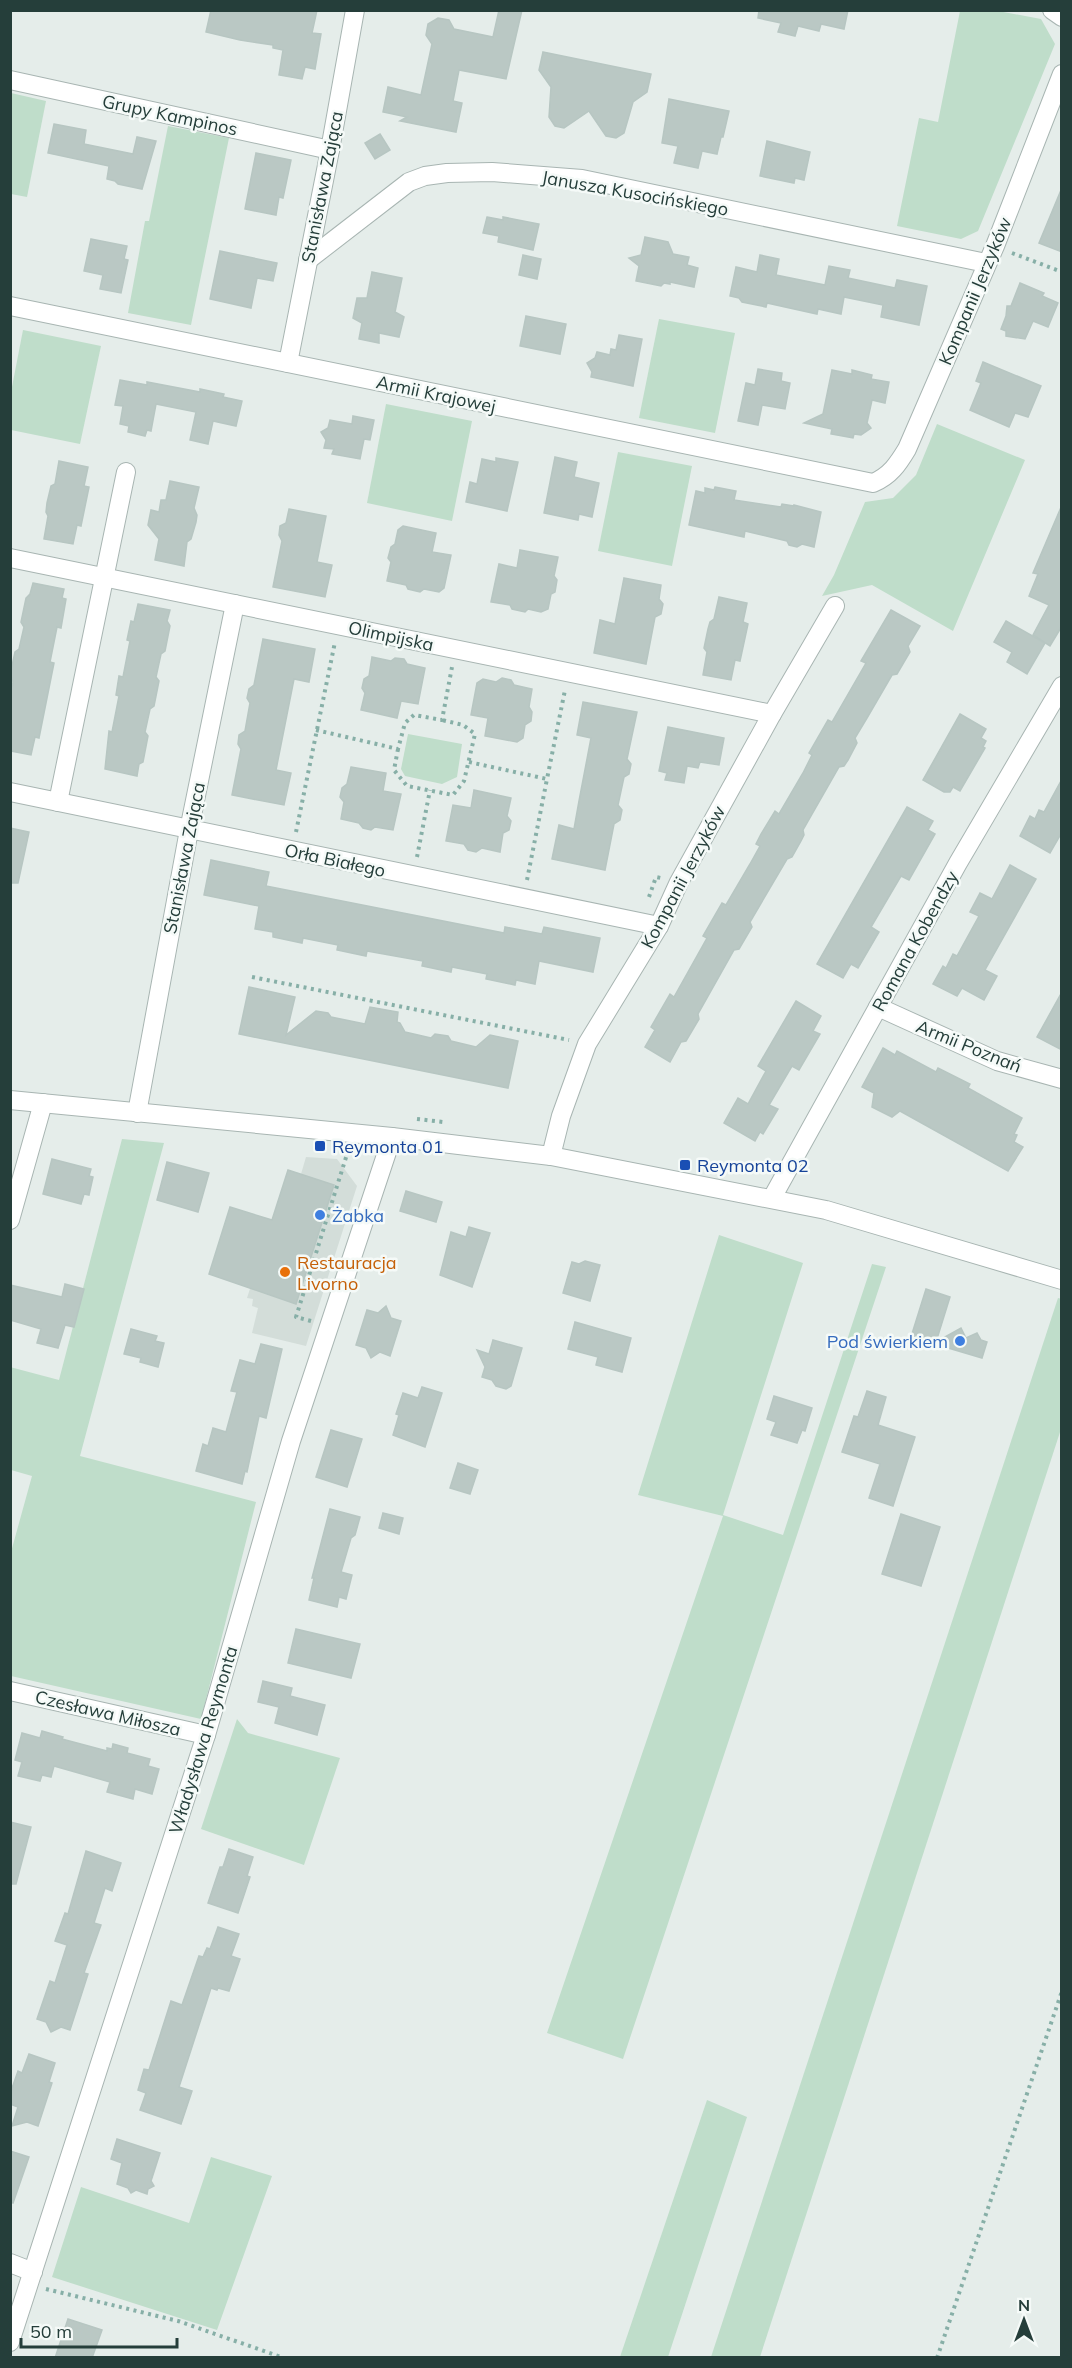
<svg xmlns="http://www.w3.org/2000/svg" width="1072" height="2368" viewBox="0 0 1072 2368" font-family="Mulish,sans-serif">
<rect width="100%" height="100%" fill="#e5edea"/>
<!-- built -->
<polygon fill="#d3ddd9" points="306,1157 337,1159 357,1186 306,1346 252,1333 258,1308 252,1306 253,1299 247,1298 288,1170 301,1174"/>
<!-- green -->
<g fill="#bfddca">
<polygon points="960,11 998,11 1041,19 1055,44 978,231 961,239 897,226 919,118 938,122"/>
<polygon points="11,93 46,101 27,197 11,194"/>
<polygon points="168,126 229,138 191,325 128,313 145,221 149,221"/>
<polygon points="659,319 735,333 715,433 639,418"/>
<polygon points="23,330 101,346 80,444 11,430 11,392"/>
<polygon points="386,404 472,421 452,521 367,503"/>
<polygon points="937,424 1025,460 953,631 872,585 822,596 834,575 865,502 893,498 916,475"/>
<polygon points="618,452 692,466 672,566 598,551"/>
<polygon points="408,734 462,744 457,777 442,784 405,776 401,769"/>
<polygon points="122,1139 164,1143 80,1456 256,1502 201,1719 11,1676 11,1552 32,1476 11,1470 10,1367 59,1380"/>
<polygon points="719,1235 803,1263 723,1515 783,1535 872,1264 886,1267 623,2059 547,2033 723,1516 638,1495"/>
<polygon points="1058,1298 1062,1299 1061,1429 760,2357 711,2357"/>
<polygon points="237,1719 248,1733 340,1758 304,1865 201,1829"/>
<polygon points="707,2100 747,2117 668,2357 620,2357"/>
<polygon points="211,2157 272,2176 217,2330 52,2277 81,2187 189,2223"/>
</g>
<!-- building -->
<g fill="#bac8c4" stroke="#b7c6c2" stroke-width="1.5">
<polygon points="211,10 317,10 312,33 321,34 315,69 305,67 302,79 279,75 283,50 273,48 273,45 240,40 206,32"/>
<polygon points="499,10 522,10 506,79 459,70 453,101 462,103 456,132 400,121 407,117 383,112 388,87 421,95 432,44 426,35 428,24 438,18 449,20 454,29 493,37"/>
<polygon points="759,10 848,10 844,29 821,24 819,31 798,26 795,36 778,32 781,23 758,18"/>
<polygon points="543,52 651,74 647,92 633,102 624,133 616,138 606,136 589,111 564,128 555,126 549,117 551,87 539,70"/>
<polygon points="669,99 729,111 723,137 721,137 717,154 702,151 698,168 674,163 678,146 662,143"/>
<polygon points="54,124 86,130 84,144 133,154 137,137 156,141 142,189 118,184 115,181 107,179 109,166 48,153"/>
<polygon points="380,134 390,150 375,159 365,143"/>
<polygon points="767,141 810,152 804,180 795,178 794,183 760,176"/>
<polygon points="256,153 291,160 283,198 279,197 276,215 245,209"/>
<polygon points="1061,190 1062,191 1062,252 1039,243"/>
<polygon points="487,217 503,220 503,217 539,224 533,250 498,242 499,236 483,233"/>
<polygon points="645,237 668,242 673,254 689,257 687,265 698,268 694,287 670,282 670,284 664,283 661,286 636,281 639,266 629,258 641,255"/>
<polygon points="91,239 127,246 124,259 128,260 121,293 100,289 103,275 84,271"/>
<polygon points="220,251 277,263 273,281 257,278 251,308 210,299"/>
<polygon points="523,255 541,259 537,279 519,275"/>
<polygon points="760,255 779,259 776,275 825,285 829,266 850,270 848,278 895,288 897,280 927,286 919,325 881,317 883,305 844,297 841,314 818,309 817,314 767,303 766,307 742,302 739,298 730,296 736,267 757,272"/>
<polygon points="372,272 402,278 395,312 404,317 399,337 379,333 379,343 359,339 362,323 353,318 357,298 367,298"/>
<polygon points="1020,283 1044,293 1042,296 1058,303 1048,327 1033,321 1025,339 1006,336 1006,331 1001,329 1006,316 1007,306 1011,306"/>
<polygon points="526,316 566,324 560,354 520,346"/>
<polygon points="619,335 642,339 633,386 591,377 592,372 587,363 595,358 597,352 610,355 611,349 616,350"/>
<polygon points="983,362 1041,386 1028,417 1015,413 1009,427 970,410 981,383 976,381"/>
<polygon points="758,369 782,373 781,381 790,383 785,409 762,405 758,425 738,421 746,383 755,385"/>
<polygon points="832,370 852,374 852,370 872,375 871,379 889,382 885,403 872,400 867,423 871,428 861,435 854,434 853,438 831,434 832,429 804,423 823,414"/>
<polygon points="120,380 147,385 147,382 200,392 200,389 224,394 223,397 242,401 236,426 213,421 208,444 190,440 196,412 156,404 151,431 147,430 145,436 128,432 129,426 120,424 123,406 115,405"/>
<polygon points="353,416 374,420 370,440 364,439 360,459 332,454 334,449 324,448 326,440 321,432 328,428 330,420 352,424"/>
<polygon points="555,457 577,462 574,477 599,483 592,517 579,514 578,520 544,513"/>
<polygon points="496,458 518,462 507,511 466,502 470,482 477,484 482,459 496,462"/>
<polygon points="59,461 88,467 84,486 89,487 81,526 77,525 73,544 44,539 48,516 46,512 47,503 51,486 55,484"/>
<polygon points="170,481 199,487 194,508 197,515 196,522 191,539 187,542 184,566 155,560 159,539 148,525 151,510 159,512 161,500 166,500"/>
<polygon points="715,487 736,491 734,500 781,507 782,504 794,506 794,505 821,512 814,547 802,544 797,547 789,545 787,541 745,531 744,537 689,525 696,491 705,493 705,488 714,490"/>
<polygon points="1062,505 1062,626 1050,646 1033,635 1049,605 1029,596 1038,574 1033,573"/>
<polygon points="289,509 326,516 317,562 332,565 325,597 273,587 282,541 279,535 280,526 286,523"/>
<polygon points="403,526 436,533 432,552 451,555 444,588 439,592 424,589 420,592 408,589 406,585 387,581 391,562 388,558 391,547 395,544 398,530"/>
<polygon points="520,550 558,557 554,576 557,580 555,592 551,594 548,609 541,612 528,609 525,612 512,609 510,605 491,602 499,564 517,568"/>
<polygon points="624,578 661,585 659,599 663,604 661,614 655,617 646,664 594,653 600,620 615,624"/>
<polygon points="33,583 64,589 62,598 66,599 61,628 57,627 50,662 54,663 39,738 35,737 31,755 10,751 10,695 13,682 10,675 15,652 19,649 24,627 21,622 26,598 30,594"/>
<polygon points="719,597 747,603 743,622 748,624 740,661 735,660 731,680 703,675 707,652 704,648 708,629 710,622 714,619"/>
<polygon points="138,604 170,610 167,621 170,626 165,651 161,654 156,677 159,681 154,706 150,709 145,732 148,736 143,762 139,764 137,776 105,769 109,731 112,732 119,696 116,695 119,676 123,677 130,641 127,640 131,621 134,622"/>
<polygon points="891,610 920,626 908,646 910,652 897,674 892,675 867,718 855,738 857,743 848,760 844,766 839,767 803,830 804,835 801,841 792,857 787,859 750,922 752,927 739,949 734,950 698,1014 699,1019 686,1041 681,1042 670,1062 645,1047 655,1030 651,1027 670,994 674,997 707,938 703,936 722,903 726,905 750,864 760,846 756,844 761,834 775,811 779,814 803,773 812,755 809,753 828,720 832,722 866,663 861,661"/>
<polygon points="1006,621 1045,643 1027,674 1007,662 1012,652 994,642"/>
<polygon points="263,639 315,649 309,682 294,679 276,770 291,773 284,805 232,795 241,749 238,744 239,735 245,731 250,703 247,698 249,689 254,685"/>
<polygon points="372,657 391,661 395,658 404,659 407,664 425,668 418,704 401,701 397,718 361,710 365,693 362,688 364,679 369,676"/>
<polygon points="502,678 511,680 514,685 532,689 529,707 532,712 531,721 525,725 523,738 517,742 485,736 488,718 471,715 477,683 483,679 496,682"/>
<polygon points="583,702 637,712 627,759 631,764 629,774 624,777 618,805 622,810 620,820 614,824 605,870 552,859 559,825 574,829 579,801 591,738 577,735"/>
<polygon points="960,714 986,729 981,738 986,741 983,747 985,748 960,791 953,787 950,792 944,792 923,780"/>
<polygon points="668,727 724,738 719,765 700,762 698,768 687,766 684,783 665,780 667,773 659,771"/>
<polygon points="351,767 386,773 383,791 401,794 393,830 375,827 371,830 363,828 359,823 341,819 344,802 340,797 342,788 347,784"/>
<polygon points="1062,779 1062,832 1050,853 1020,836 1030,816 1035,819 1039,810 1044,812"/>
<polygon points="474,790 511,798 507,816 511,821 509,830 503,833 500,852 482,848 476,852 468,850 464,844 446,841 453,805 471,808"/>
<polygon points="907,807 933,821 928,830 935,834 909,880 901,876 871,927 879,932 858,968 851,964 843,978 817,964"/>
<polygon points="10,828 29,832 18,883 10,883"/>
<polygon points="211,860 269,872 266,886 413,915 504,933 505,927 542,934 544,927 600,938 593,972 539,961 535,984 516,980 515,985 486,979 487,974 452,967 451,972 422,966 423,961 367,951 366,956 337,950 338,945 303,938 302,943 273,937 273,932 255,929 259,906 204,895"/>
<polygon points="1010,865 1036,879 985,970 997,976 984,1000 962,988 957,996 933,984 943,966 946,968 953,954 957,956 979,916 970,912 980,893 992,899"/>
<polygon points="249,987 295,997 286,1035 316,1011 328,1013 331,1017 365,1024 370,1007 398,1012 397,1022 400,1023 405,1032 431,1038 435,1034 448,1036 451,1041 476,1047 490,1035 518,1041 508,1088 239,1034"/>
<polygon points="1062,992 1062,1050 1037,1037"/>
<polygon points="796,1001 821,1016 813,1031 820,1034 799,1070 792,1066 769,1105 778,1109 763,1134 760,1132 755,1141 724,1123 738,1098 748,1104 766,1071 758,1066"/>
<polygon points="883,1048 895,1055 897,1051 936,1072 938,1068 970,1084 968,1088 1022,1118 1014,1134 1017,1135 1014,1142 1023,1147 1008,1171 900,1111 892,1117 872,1107 874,1093 862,1087"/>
<polygon points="52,1159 91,1169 89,1176 93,1177 89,1195 84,1194 81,1204 43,1194"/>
<polygon points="167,1162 209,1173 198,1212 157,1200"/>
<polygon points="288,1170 334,1185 296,1304 209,1274 230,1207 272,1220"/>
<polygon points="406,1191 442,1202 436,1222 400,1211"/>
<polygon points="469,1227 490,1233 472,1287 440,1275 451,1232 466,1237"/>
<polygon points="585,1261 600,1265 590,1301 563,1293 572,1262 579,1264"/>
<polygon points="65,1284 84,1289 74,1327 65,1325 58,1348 37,1343 41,1329 10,1320 10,1285 62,1297"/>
<polygon points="926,1289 950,1297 936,1342 961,1328 966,1338 977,1333 981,1340 987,1342 982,1358 911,1337"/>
<polygon points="386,1306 391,1318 401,1321 390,1356 380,1352 371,1358 366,1348 356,1345 367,1310 378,1313"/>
<polygon points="575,1322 631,1338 622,1372 596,1365 598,1357 568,1349"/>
<polygon points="131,1329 157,1336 155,1341 164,1343 158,1367 140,1362 141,1358 124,1354"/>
<polygon points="493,1340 522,1348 511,1386 506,1389 496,1386 492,1380 482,1377 485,1367 477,1350 489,1354"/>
<polygon points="261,1344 282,1349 266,1418 259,1416 247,1472 245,1471 242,1484 196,1471 203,1444 208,1446 213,1428 226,1432 237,1392 231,1391 240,1360 255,1364"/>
<polygon points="422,1387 442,1393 425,1447 393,1435 399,1415 396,1414 403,1393 418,1398"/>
<polygon points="867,1391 886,1397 878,1425 915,1437 893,1506 869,1498 880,1464 842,1452 854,1416 858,1417"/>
<polygon points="774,1396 812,1408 805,1431 802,1430 797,1443 771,1435 776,1422 767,1419"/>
<polygon points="331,1430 362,1439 347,1487 316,1477"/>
<polygon points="458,1463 478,1470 470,1494 450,1488"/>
<polygon points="330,1509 360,1517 355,1535 351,1538 341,1572 352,1575 346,1599 339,1597 337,1607 309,1600 314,1578 312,1578"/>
<polygon points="383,1513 403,1518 399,1534 379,1528"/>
<polygon points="901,1514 940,1527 921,1586 882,1574"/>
<polygon points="296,1629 360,1644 351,1678 288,1663"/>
<polygon points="263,1681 292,1688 290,1696 325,1705 317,1735 275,1723 279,1707 258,1702"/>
<polygon points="42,1731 63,1737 62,1739 107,1751 107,1748 112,1749 113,1744 128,1748 127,1753 150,1759 148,1766 159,1769 152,1794 135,1789 133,1799 107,1792 110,1782 54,1766 51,1777 42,1775 40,1781 18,1776 22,1762 15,1760 22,1733 40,1738"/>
<polygon points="10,1822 31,1827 16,1884 10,1884"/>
<polygon points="229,1849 253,1857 247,1876 250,1877 238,1913 208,1903 220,1867 223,1867"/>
<polygon points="86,1851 121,1863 112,1891 105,1888 94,1923 101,1925 84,1973 88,1974 70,2030 61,2027 51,2032 46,2022 37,2019 50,1981 55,1983 67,1945 55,1941 65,1913 68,1914"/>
<polygon points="218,1927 239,1934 231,1956 240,1959 229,1991 218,1988 217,1990 211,1988 179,2087 192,2091 181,2124 140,2110 146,2093 138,2090 144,2069 149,2070 171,2001 182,2005 199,1956 203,1957 207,1948 210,1949"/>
<polygon points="29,2054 55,2063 49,2082 52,2083 38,2126 27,2122 12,2126 18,2107 10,2104 10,2094 18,2071 22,2073"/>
<polygon points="117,2139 160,2153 151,2181 154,2186 148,2189 147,2194 136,2190 131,2193 128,2188 117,2184 122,2163 111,2159"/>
<polygon points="10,2151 29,2157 13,2203 10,2202"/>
<polygon points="68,2319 102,2330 92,2358 55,2358"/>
</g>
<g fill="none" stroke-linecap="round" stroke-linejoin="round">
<defs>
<g id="minor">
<polyline points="1052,10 1062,17"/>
<polyline points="10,80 330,150"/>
<polyline points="308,260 409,182 425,176 447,173 492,172 582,179 986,263"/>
<path d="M10,306L873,483C890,476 898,464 907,449L995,246L1062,74"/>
<polyline points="288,363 330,150 355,10"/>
<polyline points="10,558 772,714"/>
<polyline points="10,792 659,926"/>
<polyline points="58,802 126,472"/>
<polyline points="878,1007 997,1061 1062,1079"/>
<polyline points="10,1100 392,1137 551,1156 826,1210 1062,1280"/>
<polyline points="137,1113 189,830 235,604"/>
<polyline points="551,1156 561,1116 587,1044 659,926 679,882 772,714 835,606"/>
<polyline points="772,1198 958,863 1062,686"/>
<polyline points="10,1220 43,1103"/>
<polyline points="10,1691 206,1735"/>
<polyline points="10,2263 33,2272"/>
<polyline points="10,2342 206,1735 291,1441 392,1137"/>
</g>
</defs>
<!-- minor casing -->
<use href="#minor" stroke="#a8b5b2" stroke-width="20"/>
<!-- path -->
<g stroke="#87afa7" stroke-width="4" stroke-dasharray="3 4.5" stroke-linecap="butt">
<polyline points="1012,253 1062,272"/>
<polyline points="316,730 398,749 405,723 414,715 442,720 452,667"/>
<polyline points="398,749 394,770 407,786 453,795 464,781 475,734 463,725 442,720"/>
<polyline points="469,762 547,779 565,690"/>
<polyline points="296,832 335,642"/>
<polyline points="417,857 430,790"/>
<polyline points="527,880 547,779"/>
<polyline points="649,897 656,877 661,878"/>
<polyline points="252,977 569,1040"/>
<polyline points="417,1119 443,1122"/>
<polyline points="311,1321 296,1317 348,1151"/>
<polyline points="46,2289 178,2321 284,2358"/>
<polyline points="937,2358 1062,1991"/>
</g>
<!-- minor -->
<use href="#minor" stroke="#fff" stroke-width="18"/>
</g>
<!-- markers -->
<g fill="#1a4fb4" stroke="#f5faf8" stroke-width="2">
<rect x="314" y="1140" width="12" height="12" rx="3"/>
<rect x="679" y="1159" width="12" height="12" rx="3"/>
</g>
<g fill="#3f7fe0" stroke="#f5faf8" stroke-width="2">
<circle cx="320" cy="1215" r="6"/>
<circle cx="960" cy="1341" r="6"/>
</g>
<circle fill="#e8710a" stroke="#f5faf8" stroke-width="2" cx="285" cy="1272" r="6"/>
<g text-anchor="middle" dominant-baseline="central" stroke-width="5" stroke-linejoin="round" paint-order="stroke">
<!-- street labels -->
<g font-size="18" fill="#253e3a" stroke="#f5faf8">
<text transform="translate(170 115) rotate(12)">Grupy Kampinos</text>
<text transform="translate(322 187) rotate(-79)">Stanisława Zająca</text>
<text transform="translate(635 193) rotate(10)">Janusza Kusocińskiego</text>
<text transform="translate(975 291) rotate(-67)">Kompanii Jerzyków</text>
<text transform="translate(436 394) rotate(12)">Armii Krajowej</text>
<text transform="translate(391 636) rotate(12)">Olimpijska</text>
<text transform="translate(184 858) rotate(-79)">Stanisława Zająca</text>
<text transform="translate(335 860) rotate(12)">Orła Białego</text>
<text transform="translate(683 877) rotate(-62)">Kompanii Jerzyków</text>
<text transform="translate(915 941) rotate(-61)">Romana Kobendzy</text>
<text transform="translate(969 1046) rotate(22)">Armii Poznań</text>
<text transform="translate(108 1713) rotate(13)">Czesława Miłosza</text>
<text transform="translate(203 1740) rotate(-73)">Władysława Reymonta</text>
</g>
<!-- transit labels -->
<g font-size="18" fill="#164399" stroke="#f5faf8" text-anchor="start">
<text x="332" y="1146">Reymonta 01</text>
<text x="697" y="1165">Reymonta 02</text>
</g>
<!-- shop labels -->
<g font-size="18" fill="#366cbe" stroke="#f5faf8" text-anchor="start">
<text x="332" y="1215">Żabka</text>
<text x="948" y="1341" text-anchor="end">Pod świerkiem</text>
</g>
<!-- food labels -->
<g font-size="18" fill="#c56008" stroke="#f5faf8" text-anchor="start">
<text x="297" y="1262">Restauracja<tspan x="297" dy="21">Livorno</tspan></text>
</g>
</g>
<!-- border -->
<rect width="1072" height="2368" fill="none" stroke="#253e3a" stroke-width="24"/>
<!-- north arrow -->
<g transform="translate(1024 2320)" stroke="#f5faf8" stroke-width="4.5" paint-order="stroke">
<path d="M0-4.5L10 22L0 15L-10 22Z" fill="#253e3a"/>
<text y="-9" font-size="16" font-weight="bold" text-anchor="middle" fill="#253e3a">N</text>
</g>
<!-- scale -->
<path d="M21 2338v9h156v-9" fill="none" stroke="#253e3a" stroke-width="3"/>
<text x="30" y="2338" font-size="18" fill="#253e3a" stroke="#f5faf8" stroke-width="4.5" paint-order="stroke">50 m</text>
</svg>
